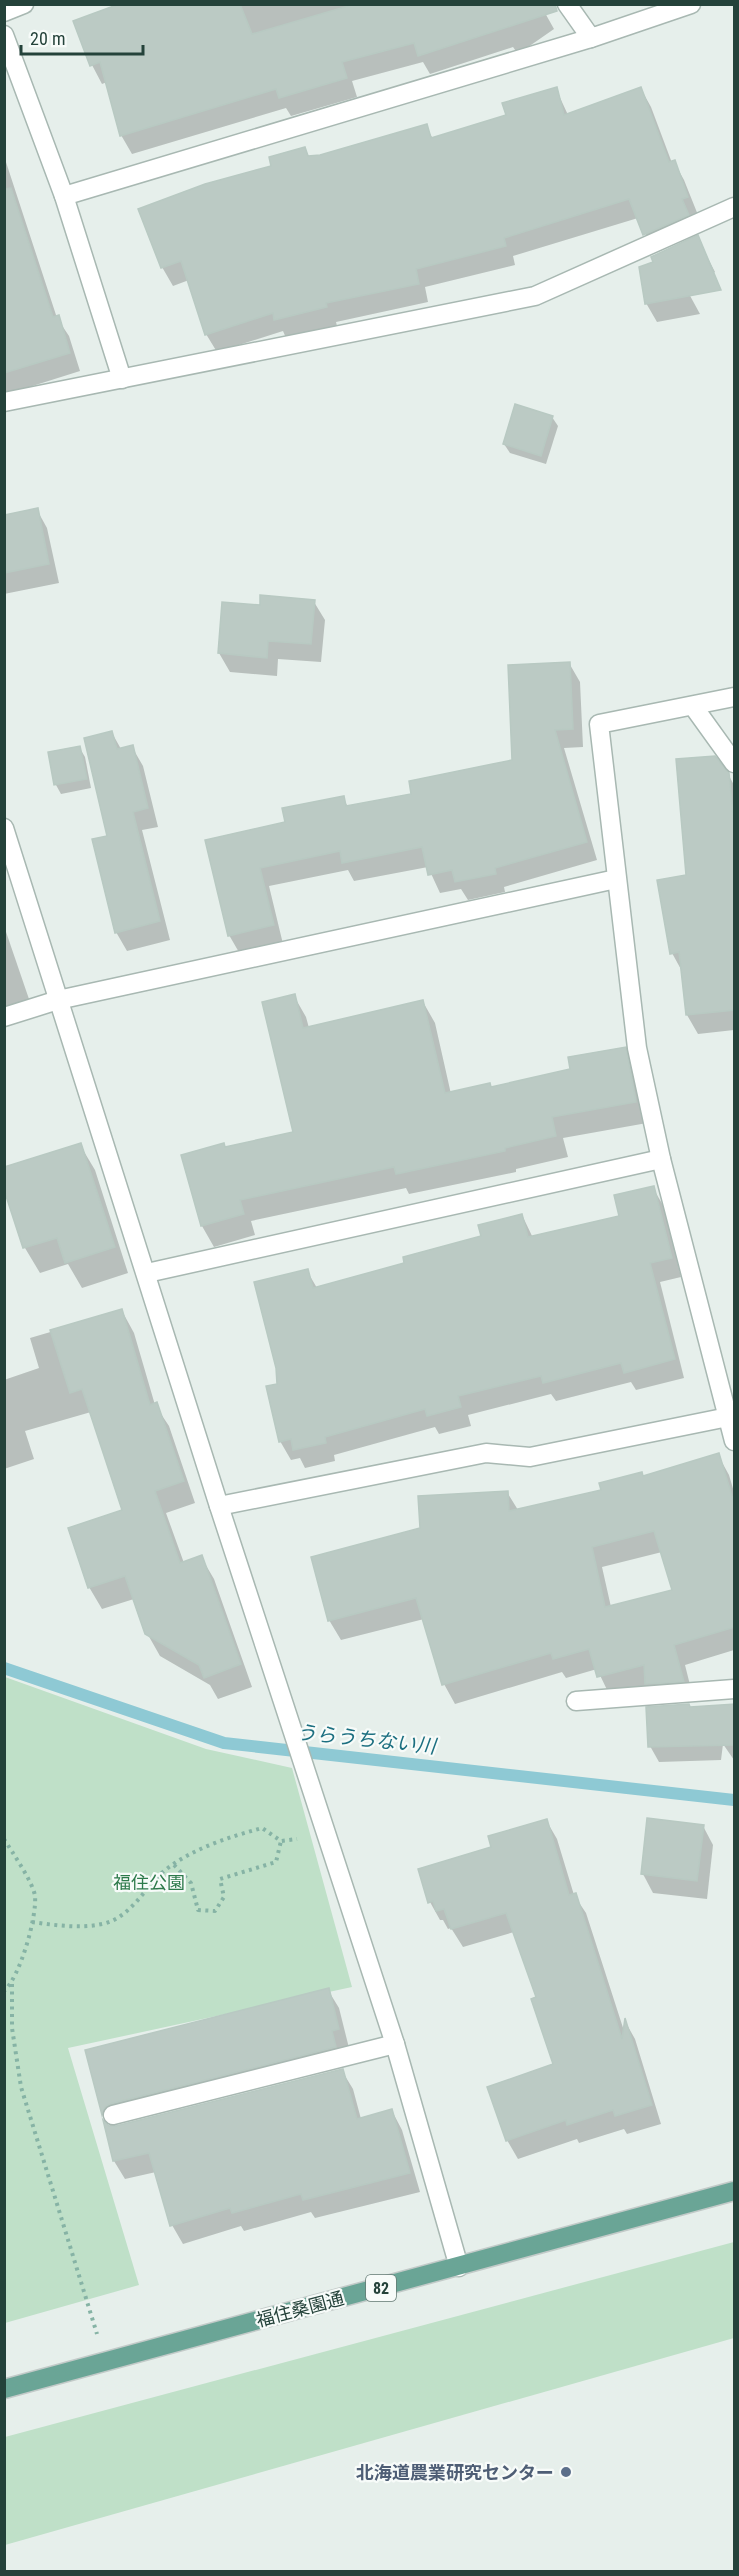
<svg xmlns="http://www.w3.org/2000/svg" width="739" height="2576" viewBox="0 0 739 2576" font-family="'Roboto Condensed','Noto Sans JP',sans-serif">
<rect width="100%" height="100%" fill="#e6efeb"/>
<!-- green -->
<g fill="#bfe0c8">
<polygon points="5,1677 206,1749 292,1768 352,1987 68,2048 139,2285 5,2323"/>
<polygon points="734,2242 734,2338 5,2545 5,2437"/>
</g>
<!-- shadow -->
<g fill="#0003" fill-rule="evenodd">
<polygon points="122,4 540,4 554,29 518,54 513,47 430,74 423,62 352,81 357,97 291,116 286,108 132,154 121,135 107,82 102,84 92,65 75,22"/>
<polygon points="556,89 568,115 641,89 651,107 672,163 674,162 684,180 698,215 692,218 698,233 655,253 638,218 513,256 515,265 425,287 428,302 336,322 337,326 286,338 283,331 217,352 206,334 189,280 173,286 162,267 273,167 305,149 310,158 320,156 426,126 433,139 507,116"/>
<polygon points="4,156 57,318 69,336 80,371 4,395"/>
<polygon points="697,237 715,272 688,292 700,314 657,322 646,303 655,263"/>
<polygon points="552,417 558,426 546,464 510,453 504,444"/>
<polygon points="37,510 47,528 59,583 4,594 4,517"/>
<polygon points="314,602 325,620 321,662 278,659 277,676 230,672 219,653 261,607"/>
<polygon points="569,663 580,682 583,747 564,748 597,860 504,887 505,892 468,900 461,889 440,893 428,867 354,881 348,870 269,886 283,944 240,954 229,935 207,841 287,823 343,798 348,807 413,795 513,761"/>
<polygon points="112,733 121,749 132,747 143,766 158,827 142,830 170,940 127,951 116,932 109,837"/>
<polygon points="79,747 85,757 91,788 61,794 56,785"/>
<polygon points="728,774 734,785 734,1030 698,1034 687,1015 683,973 672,953 687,876"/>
<polygon points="4,926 30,1002 4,1010"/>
<polygon points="294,996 306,1017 309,1028 423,1002 435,1023 451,1094 491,1088 572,1070 625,1048 637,1069 647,1123 563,1138 568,1157 516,1169 516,1172 409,1194 406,1188 251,1221 255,1235 214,1247 202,1226 225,1148 295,1133"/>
<polygon points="80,1145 95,1170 128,1273 82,1288 68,1264 40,1273 25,1248 4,1185"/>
<polygon points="653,1188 664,1207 681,1277 660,1282 684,1378 636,1390 631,1382 556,1401 551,1394 468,1415 471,1426 439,1434 435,1427 334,1455 335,1461 305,1468 300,1458 291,1460 280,1441 279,1385 307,1271 317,1288 406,1264 483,1237 522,1215 533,1238 621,1218"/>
<polygon points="122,1311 134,1333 155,1405 169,1426 195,1503 166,1513 184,1563 201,1557 214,1579 252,1687 218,1699 210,1685 160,1656 147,1633 134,1599 102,1609 89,1587 124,1511 91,1412 25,1431 34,1459 4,1469 4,1380 39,1368 30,1338"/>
<path d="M718,1455L729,1475L734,1492V1650L685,1665L694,1701L658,1704L648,1687L610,1696L597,1669L566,1678L562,1672L455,1704L444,1684L424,1619L341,1640L329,1620L422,1529L507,1492L518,1510L603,1491ZM662,1552L674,1591L611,1607L602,1567Z"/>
<polygon points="734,1705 734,1760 723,1744 721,1760 659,1762 650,1746 690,1709"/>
<polygon points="546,1820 557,1839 574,1895 586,1913 625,2034 626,2023 635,2039 661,2124 627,2134 624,2129 579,2143 577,2139 518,2159 507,2140 555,2065 538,1998 514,1932 463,1947 451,1928 448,1929 443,1920 440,1920 430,1902 493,1848"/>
<polygon points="703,1826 713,1845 707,1899 653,1893 643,1874"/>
<polygon points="328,1990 339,2008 349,2048 341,2049 346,2066 121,2122 113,2127 342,2071 353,2089 361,2119 392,2111 402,2130 420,2192 315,2218 311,2212 244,2231 241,2226 183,2244 172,2225 156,2172 125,2179 114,2161 106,2124 111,2128 103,2115 87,2051"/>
</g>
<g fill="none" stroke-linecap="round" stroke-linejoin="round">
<!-- stream -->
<polyline stroke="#8ec9d4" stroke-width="12" points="4,1668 224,1743 734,1800"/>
</g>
<!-- building -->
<g fill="#bbcac4" stroke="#b8c9c2" stroke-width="1.5" fill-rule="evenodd">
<polygon points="119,4 240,4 252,34 355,4 555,4 557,11 418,56 414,43 342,62 347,78 279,98 276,89 120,136 100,62 90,66 73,21"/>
<polygon points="557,87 564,115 641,87 669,162 675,160 688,197 682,199 689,215 643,235 629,199 504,238 506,246 416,269 419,284 326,303 327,307 274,320 273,313 205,335 181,261 161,268 138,209 205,184 271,166 269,157 305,147 308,156 320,155 427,124 431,138 506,115 502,103"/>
<polygon points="11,188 53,317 59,315 70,353 4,373 4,189"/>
<polygon points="698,235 721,290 645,304 639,267 653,262 651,257"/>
<polygon points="515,404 553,416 541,456 503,444"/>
<polygon points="38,508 49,564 4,573 4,515"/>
<polygon points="260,595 315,600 311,644 268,641 267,658 218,653 222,602 260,605"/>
<polygon points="570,662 573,729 555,730 587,842 495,868 496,874 455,882 452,870 428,875 422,847 342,863 340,851 260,868 274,925 228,936 205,840 285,822 282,808 344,796 346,806 411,794 409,781 512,760 508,665"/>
<polygon points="112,731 117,749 133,745 148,808 133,812 160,921 115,933 92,839 107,836 84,738"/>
<polygon points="80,746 87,779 54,785 48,752"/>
<polygon points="715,756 729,773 735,835 735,1010 686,1015 679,952 670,954 657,880 686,875 676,759"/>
<polygon points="295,994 303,1028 423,1000 445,1093 490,1083 491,1087 570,1069 568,1057 626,1047 636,1102 552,1117 556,1136 505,1148 505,1151 396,1174 394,1167 240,1200 244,1214 201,1226 181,1155 224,1143 225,1147 293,1132 262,1002"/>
<polygon points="81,1143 115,1247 65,1263 57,1238 23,1248 4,1190 4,1167"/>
<polygon points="654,1186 672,1258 650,1263 675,1359 624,1373 621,1363 543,1383 541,1376 458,1396 461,1407 427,1416 425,1409 325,1437 326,1443 293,1450 291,1439 279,1442 266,1386 277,1384 276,1368 254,1282 308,1269 313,1288 404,1263 403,1257 481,1236 478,1225 522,1214 528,1237 619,1216 614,1195"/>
<polygon points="122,1309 150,1405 157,1402 184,1481 155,1491 180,1563 202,1555 241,1664 204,1678 199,1665 145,1634 125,1576 88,1588 68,1528 122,1510 82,1389 70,1393 50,1330"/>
<path d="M719,1453L735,1506V1627L674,1645L684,1682L645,1684L644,1665L597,1677L589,1649L553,1659L551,1653L442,1685L416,1598L328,1621L311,1557L420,1528L418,1496L508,1491L509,1511L601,1490L599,1483L642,1472L643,1476ZM654,1531L672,1590L605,1607L592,1547Z"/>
<polygon points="689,1704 690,1707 735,1704 735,1745 648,1747 646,1707"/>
<polygon points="647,1818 704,1825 697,1881 641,1874"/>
<polygon points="547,1819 569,1895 576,1893 622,2039 625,2018 652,2105 615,2116 613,2110 567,2125 566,2120 506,2141 487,2087 553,2064 531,1999 536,1997 506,1913 451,1929 444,1909 436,1911 433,1901 428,1903 418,1869 491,1847 488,1836"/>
<polygon points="329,1988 339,2029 332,2031 336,2047 110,2104 105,2107 102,2115 85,2050"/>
<polygon points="343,2069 357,2119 392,2109 410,2173 303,2200 301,2194 232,2213 230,2208 170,2226 149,2153 113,2161 103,2120 109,2126 116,2126"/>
</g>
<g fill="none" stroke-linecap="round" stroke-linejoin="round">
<defs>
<g id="minor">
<polyline points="567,4 591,38 691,4"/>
<polyline points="4,12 24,4"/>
<polyline points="4,35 64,196 122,379"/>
<polyline points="64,196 591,38"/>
<polyline points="4,402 535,296 734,207"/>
<polyline points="734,697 599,724 637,1048 661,1159 734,1441"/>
<polyline points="693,706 734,763"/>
<polyline points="4,828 219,1506 395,2044 459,2267"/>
<polyline points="4,1017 58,1000 616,879"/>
<polyline points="147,1273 661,1159"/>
<polyline points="219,1506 486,1453 530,1457 728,1417"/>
<polyline points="576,1701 734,1689"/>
<polyline points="113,2115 395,2044"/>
</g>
<polyline id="primary" points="4,2389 734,2191"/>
</defs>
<!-- minor casing -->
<use href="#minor" stroke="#a8b8b2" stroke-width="21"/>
<!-- primary casing -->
<use href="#primary" stroke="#c2cac8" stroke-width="21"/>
<!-- path -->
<g stroke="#86b3a5" stroke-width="4" stroke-dasharray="3 4.5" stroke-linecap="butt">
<path d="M4,1839C12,1852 33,1882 35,1896C37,1917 20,1977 4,1991"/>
<polyline points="174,1865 191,1883 198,1910 215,1911 224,1897 220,1879 276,1862 281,1841"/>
<path d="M32,1922C54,1925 80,1929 102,1924C131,1918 144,1888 164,1871C191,1849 229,1837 262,1828L281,1841L297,1839"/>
<polyline points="12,1984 12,2028 21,2087 97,2334"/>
</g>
<!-- minor -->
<use href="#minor" stroke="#fff" stroke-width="18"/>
<!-- primary -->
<use href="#primary" stroke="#6aa596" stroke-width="18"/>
</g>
<!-- markers -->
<circle fill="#5c6f8a" stroke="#f7fbf9" stroke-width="2" cx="566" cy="2472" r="6"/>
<g text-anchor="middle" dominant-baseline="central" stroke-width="4.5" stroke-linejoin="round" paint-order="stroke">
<!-- shield labels -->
<rect fill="#f7fbf9" stroke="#637a73" stroke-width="1.5" x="366" y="2275" width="30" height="26" rx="4.5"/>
<g font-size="16" font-weight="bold" fill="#24423a">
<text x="381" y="2288">82</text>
</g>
<!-- park labels -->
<g font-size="18" fill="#2d7a4b" stroke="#f7fbf9">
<text x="149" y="1882">福住公園</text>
</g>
<!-- street labels -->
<g font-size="18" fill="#24423a" stroke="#f7fbf9">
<text transform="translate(300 2309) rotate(-15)">福住桑園通</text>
</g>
<!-- service labels -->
<g font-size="18" font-weight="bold" fill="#4e5e75" stroke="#f7fbf9" text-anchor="end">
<text x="554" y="2472">北海道農業研究センター</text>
</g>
<!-- water labels -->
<g font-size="20" font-style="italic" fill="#1c6f80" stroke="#f7fbf9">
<text transform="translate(366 1739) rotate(6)">うらうちない川</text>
</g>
</g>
<!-- border -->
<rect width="739" height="2576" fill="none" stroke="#24423a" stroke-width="12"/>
<!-- scale -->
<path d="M21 45v9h122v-9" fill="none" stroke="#24423a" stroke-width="3"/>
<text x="30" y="45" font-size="18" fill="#24423a" stroke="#f7fbf9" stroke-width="4.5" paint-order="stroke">20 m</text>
</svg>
